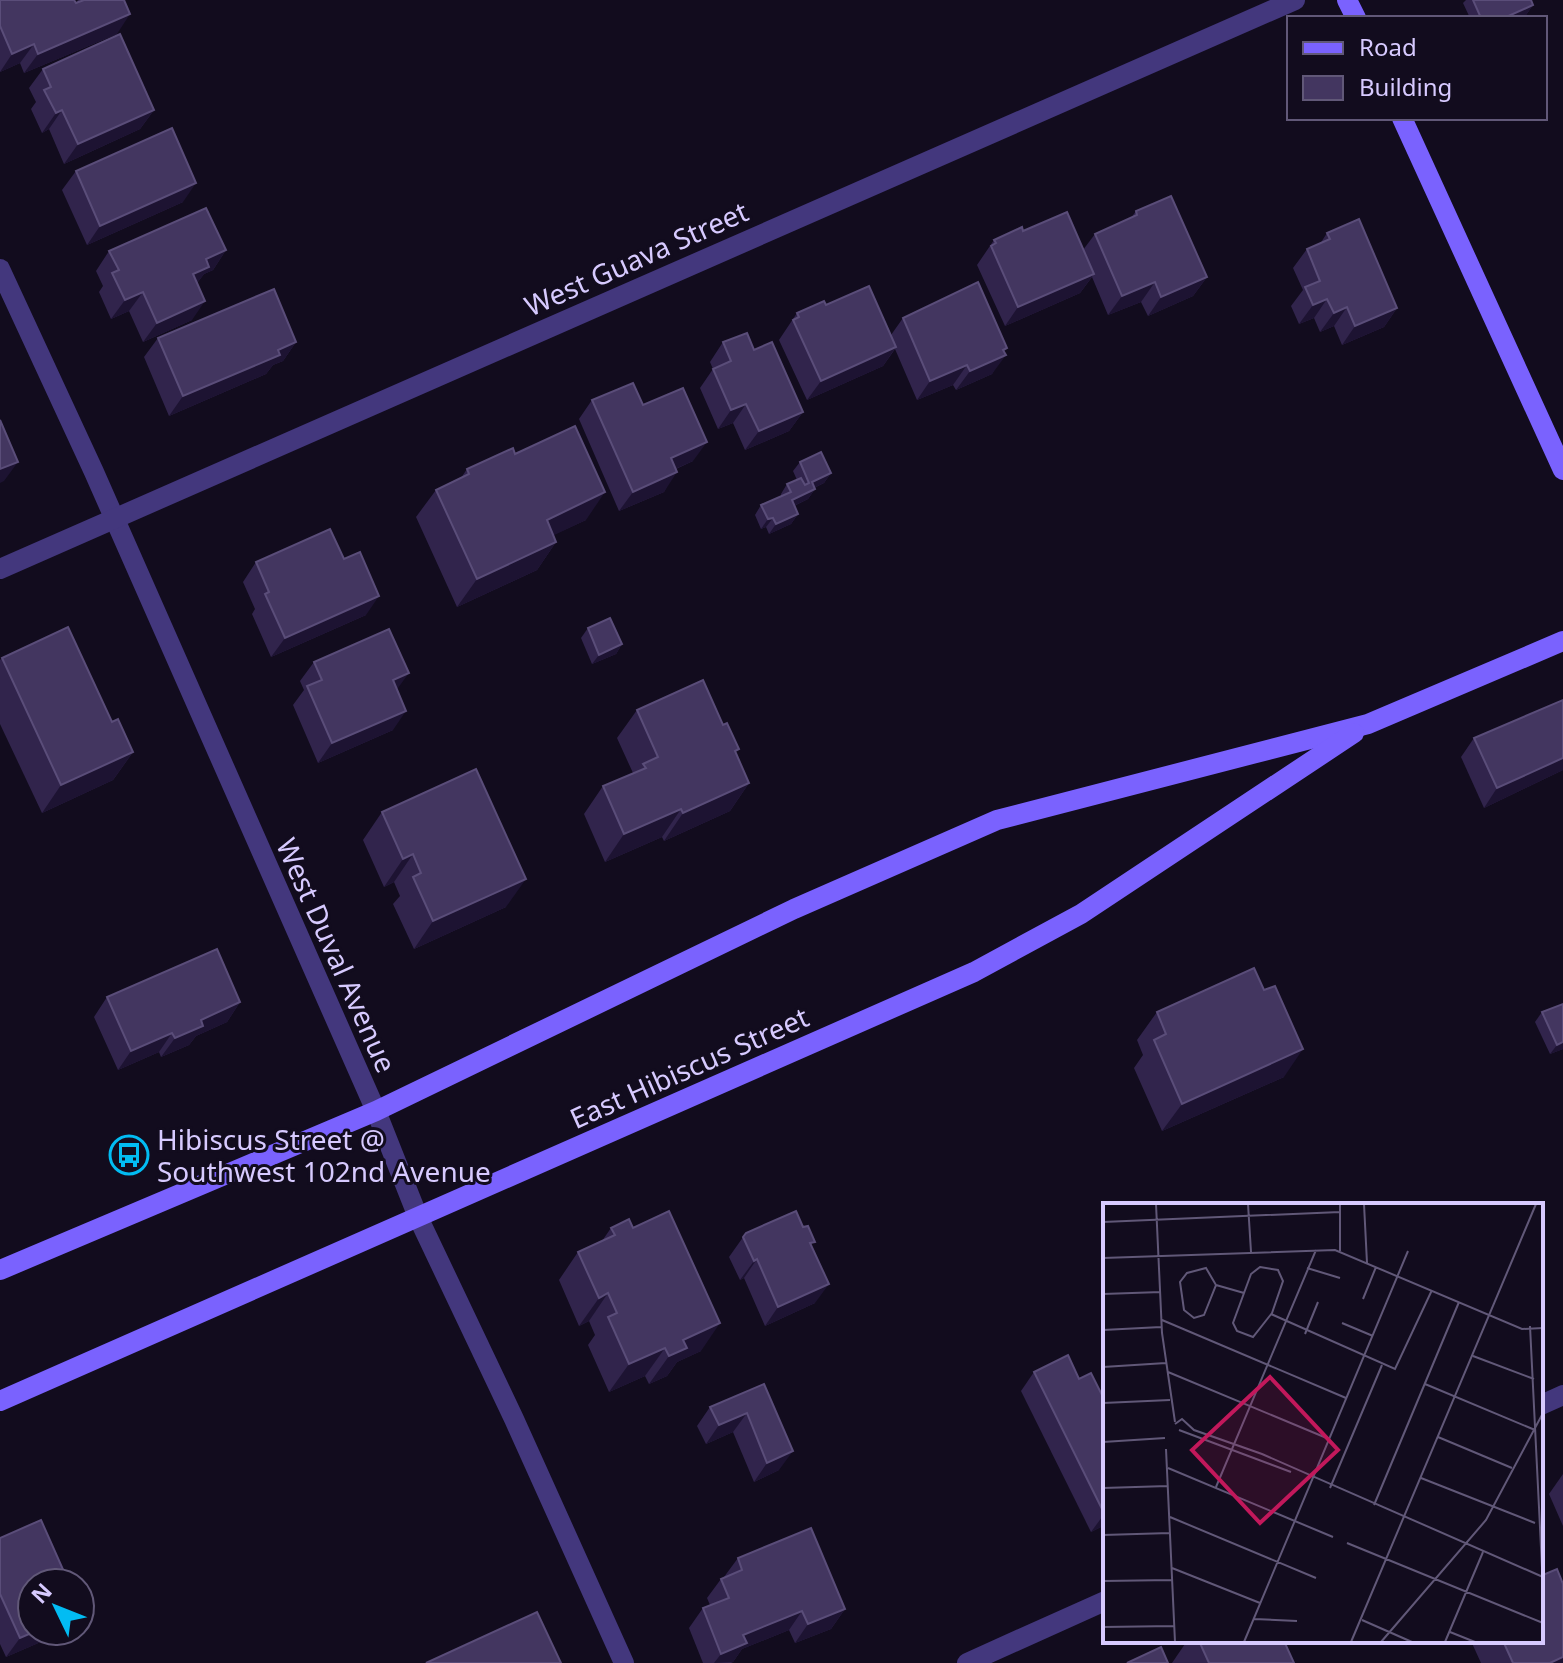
<svg xmlns="http://www.w3.org/2000/svg" width="1563" height="1663" viewBox="0 0 1563 1663" font-family="'Noto Sans',sans-serif">
<rect width="100%" height="100%" fill="#120c1e"/>
<g fill="none" stroke-linecap="round" stroke-linejoin="round">
<!-- street -->
<g stroke="#43377d" stroke-width="20">
<polyline points="0,269 94,472 376,1111 418,1217 514,1419 624,1663"/>
<polyline points="0,569 1295,0"/>
<polyline points="1541,1405 1563,1395"/>
<polyline points="967,1663 1105,1601"/>
</g>
<!-- secondary -->
<g stroke="#7a62fe" stroke-width="20">
<polyline points="1347,0 1356,18"/>
<polyline points="1402,118 1563,470"/>
<polyline points="0,1270 376,1111 794,909 997,820 1368,724 1563,641"/>
<polyline points="0,1401 974,972 1081,914 1354,733"/>
</g>
</g>
<!-- wall -->
<g fill="#31244c">
<polygon points="0,0 76,3 78,0 124,0 117,34 24,73 20,63 0,72"/>
<polygon points="1466,0 1531,0 1533,5 1526,15 1520,18 1470,18 1463,3"/>
<polygon points="43,69 154,110 140,129 64,164 49,129 42,133 31,109 36,102 29,88"/>
<polygon points="76,171 183,202 87,245 62,190"/>
<polygon points="1136,211 1207,277 1193,296 1148,316 1141,302 1108,315 1092,277 1080,293 1005,326 977,265 994,240 1083,250 1095,234 1131,218"/>
<polygon points="1327,233 1397,308 1384,327 1342,345 1334,326 1320,332 1314,318 1299,324 1291,306 1303,290 1293,268 1307,249 1320,244"/>
<polygon points="226,250 213,270 204,274 197,283 192,320 143,342 129,311 111,319 99,292 103,286 96,271 109,251"/>
<polygon points="826,305 891,335 903,318 1004,352 992,374 956,390 953,385 917,400 895,349 883,366 807,400 779,340 797,313"/>
<polygon points="158,338 296,342 283,361 273,365 266,374 169,416 144,357"/>
<polygon points="723,342 754,350 803,412 789,431 745,450 733,423 718,429 700,388 713,369 710,362"/>
<polygon points="592,400 643,405 693,461 676,469 664,492 619,511 579,419"/>
<polygon points="515,454 586,520 553,535 556,542 537,570 457,607 416,517 436,490 461,478 467,469"/>
<polygon points="800,462 831,473 824,483 814,488 815,489 808,499 794,506 798,514 791,524 769,534 766,527 761,529 755,515 761,505 781,496 781,494 787,484 797,480 793,471"/>
<polygon points="256,562 366,615 271,657 252,614 255,609 243,582"/>
<polygon points="588,628 622,644 616,654 592,664 581,638"/>
<polygon points="2,658 112,722 133,752 113,780 42,813 0,724 0,660"/>
<polygon points="314,662 397,689 393,730 318,763 293,705 304,690 300,681"/>
<polygon points="1563,700 1563,770 1484,808 1461,757 1474,738"/>
<polygon points="637,710 736,753 749,783 730,811 664,841 662,837 605,862 584,814 603,786 633,773 617,738"/>
<polygon points="382,812 506,907 414,949 393,904 400,896 394,882 384,887 363,840"/>
<polygon points="107,997 240,1002 227,1022 196,1036 189,1045 161,1057 159,1052 118,1070 94,1017"/>
<polygon points="1157,1012 1284,1077 1162,1131 1134,1068 1143,1055 1137,1040"/>
<polygon points="1542,1012 1563,1049 1550,1054 1535,1022"/>
<polygon points="611,1228 701,1351 677,1362 667,1376 649,1384 645,1376 609,1392 588,1345 595,1335 589,1321 579,1326 559,1280 578,1252 602,1241"/>
<polygon points="746,1233 812,1246 815,1303 765,1326 744,1278 740,1280 729,1257"/>
<polygon points="1034,1372 1079,1379 1105,1401 1105,1525 1091,1532 1021,1391"/>
<polygon points="764,1384 779,1470 754,1482 733,1432 706,1444 697,1426 710,1407"/>
<polygon points="1563,1474 1563,1526 1549,1494"/>
<polygon points="0,1538 32,1631 66,1631 6,1657 0,1644"/>
<polygon points="738,1558 845,1609 831,1629 795,1643 789,1630 742,1649 733,1662 731,1663 703,1663 689,1628 703,1608 710,1605 707,1598 721,1579 724,1577"/>
<polygon points="1543,1575 1563,1663 1481,1663 1471,1641 1541,1641"/>
<polygon points="1187,1641 1284,1641 1294,1663 1172,1663"/>
</g>
<!-- shaded-wall -->
<g fill="#1d1332">
<polygon points="1533,5 1526,15 1520,18 1504,18"/>
<polygon points="130,14 117,34 24,73 38,54"/>
<polygon points="34,44 20,63 0,72 12,54"/>
<polygon points="62,110 49,129 42,133 56,113"/>
<polygon points="154,110 140,129 64,164 78,144"/>
<polygon points="196,183 183,202 87,245 100,226"/>
<polygon points="226,250 213,270 204,274 195,286 193,274 206,259"/>
<polygon points="1094,274 1080,293 1005,326 1018,307"/>
<polygon points="1207,277 1193,296 1148,316 1161,297"/>
<polygon points="1155,282 1141,302 1108,315 1122,296"/>
<polygon points="143,292 129,311 111,319 125,300"/>
<polygon points="1327,299 1314,318 1299,324 1313,305"/>
<polygon points="205,301 192,320 143,342 157,323"/>
<polygon points="1347,307 1334,326 1320,332 1334,313"/>
<polygon points="1397,308 1384,327 1342,345 1355,326"/>
<polygon points="296,342 283,361 273,365 266,374 169,416 183,396 278,350"/>
<polygon points="896,347 883,366 807,400 821,381"/>
<polygon points="1007,348 1000,358 1006,355 992,374 956,390 970,371"/>
<polygon points="967,365 953,385 917,400 930,381"/>
<polygon points="746,404 733,423 718,429 731,410"/>
<polygon points="803,412 789,431 745,450 759,431"/>
<polygon points="707,442 693,461 657,477 671,458"/>
<polygon points="18,462 4,481 0,483 0,469"/>
<polygon points="677,472 664,492 619,511 633,492"/>
<polygon points="831,473 824,483 805,492 812,482"/>
<polygon points="815,489 808,499 785,510 792,500"/>
<polygon points="605,492 586,520 527,548 547,520"/>
<polygon points="798,514 791,524 769,534 776,524"/>
<polygon points="773,518 766,527 761,529 768,519"/>
<polygon points="556,542 537,570 457,607 477,579"/>
<polygon points="379,596 366,615 271,657 285,638"/>
<polygon points="622,644 616,654 592,664 599,655"/>
<polygon points="409,673 395,692 393,680"/>
<polygon points="406,711 393,730 318,763 332,743"/>
<polygon points="133,752 113,780 42,813 61,785"/>
<polygon points="1563,758 1563,770 1484,808 1497,788"/>
<polygon points="749,783 730,811 664,841 683,813"/>
<polygon points="681,809 662,837 605,862 624,834"/>
<polygon points="413,854 394,882 384,887 403,859"/>
<polygon points="526,879 506,907 414,949 433,921"/>
<polygon points="240,1002 227,1022 196,1036 189,1045 161,1057 175,1038 201,1020"/>
<polygon points="172,1033 159,1052 118,1070 131,1051"/>
<polygon points="1563,1042 1563,1049 1550,1054 1557,1045"/>
<polygon points="1303,1049 1284,1077 1162,1131 1182,1104"/>
<polygon points="757,1259 744,1278 740,1280 754,1261"/>
<polygon points="829,1284 815,1303 765,1326 778,1307"/>
<polygon points="608,1293 589,1321 579,1326 599,1298"/>
<polygon points="720,1323 701,1351 677,1362 667,1376 649,1384 669,1356 683,1340"/>
<polygon points="665,1348 645,1376 609,1392 629,1364"/>
<polygon points="747,1413 733,1432 706,1444 719,1425"/>
<polygon points="793,1451 779,1470 754,1482 767,1463"/>
<polygon points="1105,1513 1105,1525 1091,1532"/>
<polygon points="845,1609 831,1629 795,1643 808,1624"/>
<polygon points="802,1611 789,1630 742,1649 733,1662 714,1663 721,1654 743,1635"/>
<polygon points="36,1631 66,1631 6,1657 20,1638"/>
<polygon points="1563,1657 1563,1663 1550,1663"/>
</g>
<!-- building -->
<g fill="#433660" stroke="#5a4d79" stroke-width="2">
<polygon points="0,0 74,0 76,3 84,0 124,0 130,14 38,54 34,44 12,54 0,26"/>
<polygon points="1473,0 1531,0 1533,5 1504,18 1481,18"/>
<polygon points="120,34 154,110 78,144 62,110 56,113 44,90 51,87 43,69"/>
<polygon points="172,128 196,183 100,226 76,171"/>
<polygon points="1171,196 1207,277 1161,297 1155,282 1122,296 1095,234 1137,215 1136,211"/>
<polygon points="206,208 226,250 206,259 209,267 193,274 205,301 157,323 143,292 125,300 112,273 119,270 109,251"/>
<polygon points="1067,212 1094,274 1018,307 991,246 996,243 994,240 1022,227 1023,231"/>
<polygon points="1359,219 1397,308 1355,326 1347,307 1334,313 1327,299 1313,305 1305,287 1320,281 1307,249 1330,239 1327,233"/>
<polygon points="978,282 1007,348 1003,350 1006,355 970,371 967,365 930,381 903,318"/>
<polygon points="869,286 896,347 821,381 793,320 799,317 797,313 824,301 826,305"/>
<polygon points="274,289 296,342 278,350 280,355 183,396 158,338"/>
<polygon points="747,333 754,350 772,342 803,412 759,431 746,404 731,410 713,369 731,361 723,342"/>
<polygon points="633,383 643,405 683,388 707,442 671,458 677,472 633,492 592,400"/>
<polygon points="0,420 18,462 0,469"/>
<polygon points="575,426 605,492 547,520 556,542 477,579 436,490 469,474 467,469 513,448 515,454"/>
<polygon points="821,452 831,473 812,482 815,489 792,500 798,514 776,524 773,518 768,519 761,505 791,492 787,484 801,478 805,485 809,483 800,462"/>
<polygon points="330,529 344,559 360,552 379,596 285,638 265,594 269,592 256,562"/>
<polygon points="610,618 622,644 599,655 588,628"/>
<polygon points="68,627 112,722 118,719 133,752 61,785 2,658"/>
<polygon points="389,629 409,673 393,680 406,711 332,743 307,686 322,680 314,662"/>
<polygon points="703,680 723,725 727,723 739,749 735,751 749,783 683,813 681,809 624,834 603,786 646,768 643,764 658,757 637,710"/>
<polygon points="1563,700 1563,758 1497,788 1474,738"/>
<polygon points="476,769 526,879 433,921 413,877 421,873 413,854 403,859 382,812"/>
<polygon points="217,949 240,1002 201,1020 203,1026 175,1038 172,1033 131,1051 107,997"/>
<polygon points="1254,968 1264,990 1275,986 1303,1049 1182,1104 1154,1040 1166,1034 1157,1012"/>
<polygon points="1563,1004 1563,1042 1557,1045 1542,1012"/>
<polygon points="669,1211 720,1323 683,1340 687,1348 669,1356 665,1348 629,1364 608,1317 617,1313 608,1293 599,1298 578,1252 615,1235 611,1228 629,1219 633,1228"/>
<polygon points="796,1211 803,1227 808,1226 815,1242 810,1243 829,1284 778,1307 757,1259 754,1261 743,1237 746,1233"/>
<polygon points="1068,1355 1079,1379 1091,1373 1105,1401 1104,1513 1034,1372"/>
<polygon points="764,1384 793,1451 767,1463 747,1413 719,1425 710,1407"/>
<polygon points="41,1520 69,1583 32,1583 32,1631 36,1631 20,1638 0,1594 0,1538"/>
<polygon points="811,1528 845,1609 808,1624 802,1611 743,1635 747,1643 721,1654 703,1608 729,1598 721,1579 742,1570 738,1558"/>
<polygon points="1557,1569 1563,1584 1563,1657 1550,1663 1513,1663 1503,1641 1541,1641 1541,1572 1543,1575"/>
<polygon points="537,1612 561,1663 426,1663"/>
<polygon points="1199,1641 1284,1641 1294,1663 1209,1663"/>
<polygon points="1161,1647 1168,1663 1127,1663"/>
</g>
<!-- icons -->
<defs>
<symbol id="bus-ring" viewBox="-11 -11 22 22"><circle r="9.5" fill="#120c1e" stroke="#02bcf3" stroke-width="1.5"/><path d="M-5-6H5V4H4V6H2V4H-2V6H-4V4H-5ZM-3.5-4V0h7V-4ZM-3.5 1.2v1.5H-2V1.2ZM2 1.2v1.5H3.5V1.2Z" fill="#02bcf3"/></symbol>
</defs>
<g fill-rule="evenodd">
<use href="#bus-ring" x="107" y="1133" width="44" height="44"/>
</g>
<g text-anchor="middle" dominant-baseline="central" stroke-width="6" stroke-linejoin="round" paint-order="stroke">
<!-- street labels -->
<g font-size="28" fill="#d7caff" stroke="#120c1e">
<text transform="translate(636 258) rotate(-24)">West Guava Street</text>
<text transform="translate(337 955) rotate(66)">West Duval Avenue</text>
<text transform="translate(689 1067) rotate(-24)">East Hibiscus Street</text>
</g>
<!-- poi labels -->
<g font-size="28" fill="#d7caff" stroke="#120c1e" text-anchor="start">
<text x="157" y="1139">Hibiscus Street @<tspan x="157" dy="32">Southwest 102nd Avenue</tspan></text>
</g>
</g>
<!-- overview -->
<g transform="translate(1103 1203)">
<rect width="440" height="440" fill="#120c1e"/>
<path fill="none" stroke="#615878" stroke-width="2" d="M53,1L59,130L72,219M145,1L148,49M261,1L264,60M0,19L237,9M237,48V1M0,55L232,47L419,126L440,125M157,64L175,67L180,78L169,110L150,134L134,128L130,120L148,71ZM103,65L113,82L101,112L91,115L81,107L77,79L84,70ZM204,65L237,75M113,82L141,90M0,91L58,89M260,96L273,64M168,111L292,166L329,87M59,117L243,195M239,120L270,133M427,123L440,385M0,127L58,124M202,131L215,99M370,153L431,176M0,164L63,160M65,169L226,236M322,181L432,227M0,200L67,197M72,221L79,216L91,227L159,251L440,374M76,227L188,269M335,234L409,265M0,239L62,235M63,246L72,439M65,265L230,334M318,275L432,320M113,284L213,47M0,285L65,283M227,285L279,162M271,302L356,99M67,314L213,375M0,332L67,330M244,340L440,420M69,365L157,400M0,378L69,377M151,416L194,418M259,417L309,439M0,424L71,423M347,429L372,439M141,439L305,48M248,439L433,1M278,439L383,317L440,210M342,439L380,349"/>
<path fill="#c2185b" fill-opacity="0.15" stroke="#c2185b" stroke-width="4" d="M167,174L235,247L157,320L89,247Z"/>
<rect width="440" height="440" fill="none" stroke="#d7caff" stroke-width="4"/>
</g>
<!-- legend -->
<rect x="1287" y="16" width="260" height="104" fill="#120c1e" stroke="#615878" stroke-width="2"/>
<rect x="1303" y="42" width="40" height="12" fill="#7a62fe" stroke="#615878" stroke-width="2"/>
<text x="1359" y="56" font-size="24" fill="#d7caff">Road</text>
<rect x="1303" y="76" width="40" height="24" fill="#433660" stroke="#615878" stroke-width="2"/>
<text x="1359" y="96" font-size="24" fill="#d7caff">Building</text>
<!-- north arrow -->
<g transform="translate(56 1607) rotate(313)"><circle r="38" fill="#120c1e" stroke="#615878" stroke-width="2"/>
<path d="M0-6L14 30L0 20L-14 30Z" fill="#02bcf3"/>
<text y="-12" font-size="22" font-weight="bold" text-anchor="middle" fill="#d7caff">N</text>
</g>
</svg>
